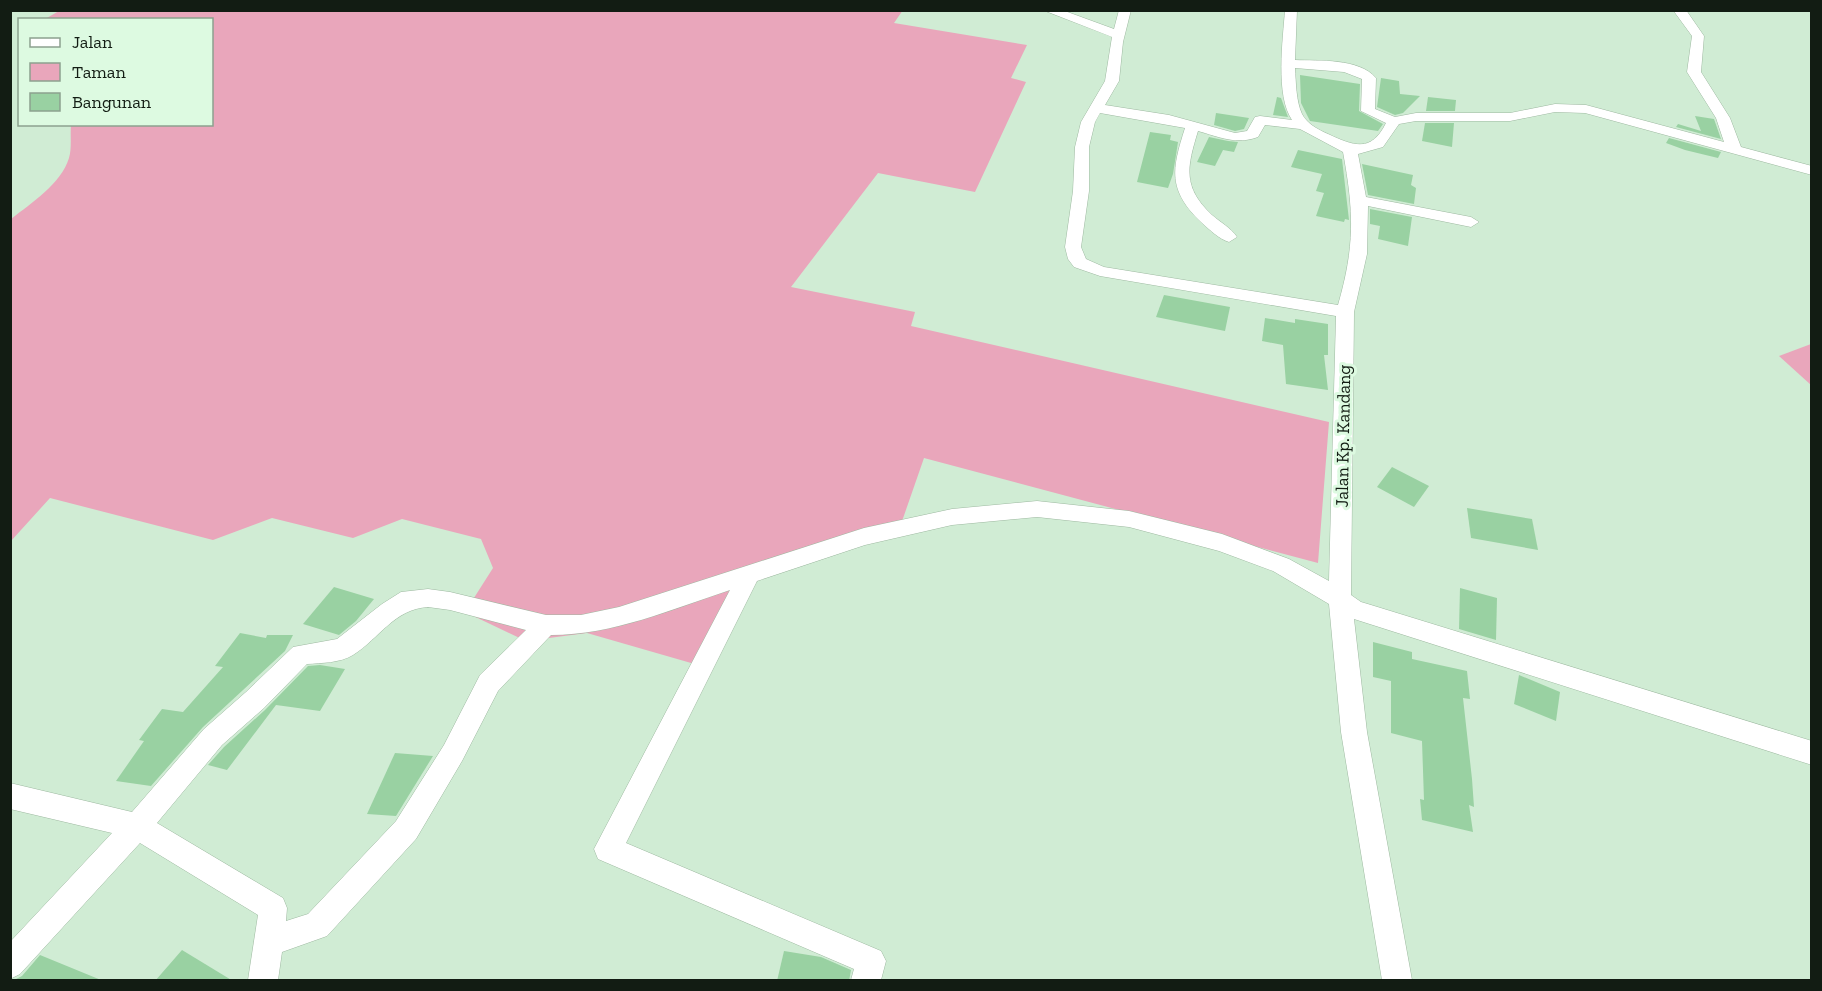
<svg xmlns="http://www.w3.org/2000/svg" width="1822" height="991" viewBox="0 0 1822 991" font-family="'Zilla Slab',serif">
<rect width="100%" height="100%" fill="#d0ecd4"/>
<!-- green -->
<g fill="#e9a6bb">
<path d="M903,10L894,23L1027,45L1011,78L1026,82L975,192L878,173L791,287L915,312L911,326L1329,422L1318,563L924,458L900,527L757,581L698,665L587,633L526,641L465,612L493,568L481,539L402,519L353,538L272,518L213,540L50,498L11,541V219C31,203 61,184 69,158C72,148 70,135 71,125L212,124V20L45,19L59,11Z"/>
<polygon points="1811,344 1811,385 1779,356"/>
</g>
<!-- building -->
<g fill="#99d1a2">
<polygon points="1300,75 1360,84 1359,111 1383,124 1378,131 1310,121 1301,103"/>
<polygon points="1381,78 1399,81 1400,94 1420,96 1403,113 1395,115 1377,107"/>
<polygon points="1277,97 1281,98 1288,117 1273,115"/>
<polygon points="1428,97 1456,100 1455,111 1426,111"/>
<polygon points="1216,113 1249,118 1244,129 1235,131 1214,125"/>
<polygon points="1695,116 1714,119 1721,139 1676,127 1678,124 1701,131"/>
<polygon points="1425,123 1454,123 1452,147 1422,141"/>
<polygon points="1150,132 1171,135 1170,140 1178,142 1173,174 1168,188 1137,182"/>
<polygon points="1209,137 1228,141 1238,142 1234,152 1223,150 1215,166 1197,162"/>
<polygon points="1669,138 1721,152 1718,158 1685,150 1666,143"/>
<polygon points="1298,150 1342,159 1349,220 1345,219 1344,222 1316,216 1324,193 1316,191 1322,174 1291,167"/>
<polygon points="1362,164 1413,175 1411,185 1416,188 1414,204 1368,195"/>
<polygon points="1370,209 1412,217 1408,246 1378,239 1380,226 1370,224"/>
<polygon points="1164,295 1230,307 1225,331 1156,317"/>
<polygon points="1265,318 1295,323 1295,319 1328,324 1328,355 1324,355 1328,390 1286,384 1283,345 1262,341"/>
<polygon points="1392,467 1429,486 1414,507 1377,487"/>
<polygon points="1467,508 1532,519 1538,550 1471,538"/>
<polygon points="334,587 374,599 356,621 339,635 303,624"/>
<polygon points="1460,588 1497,598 1496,640 1459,629"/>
<polygon points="240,633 266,638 267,635 293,635 285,651 203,727 151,786 116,781 144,741 139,740 162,709 183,712 223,667 215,666"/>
<polygon points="1373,642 1412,652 1412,659 1467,671 1470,699 1463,698 1472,779 1474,807 1469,805 1473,832 1422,820 1420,799 1424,800 1422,741 1391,733 1391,681 1373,677"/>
<polygon points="320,665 345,669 320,711 276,705 227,770 208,765 224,747 265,710 308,666"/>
<polygon points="1519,675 1560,692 1556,721 1514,704"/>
<polygon points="395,753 433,756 396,816 367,814"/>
<polygon points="182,950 233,981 155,981"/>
<polygon points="784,951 821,957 851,970 849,981 777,981"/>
<polygon points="40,955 101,980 101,981 12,981 22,976"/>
</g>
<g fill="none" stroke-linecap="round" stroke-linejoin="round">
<defs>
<path id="minor" d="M1043,10H1062L1114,29L1119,10H1131L1123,42L1119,81L1105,105L1169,115L1235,133L1247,131L1255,117L1260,116L1292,120C1275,95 1283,39 1285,10H1297L1295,60C1319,61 1359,58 1376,78L1375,109L1395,117L1416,113H1510L1555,104L1586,105L1724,142L1716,118L1687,72L1692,36L1673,10H1686L1704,36L1701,72L1730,118L1741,147L1812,166V175L1585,113L1555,112L1510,121H1416L1399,124L1383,147L1358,154L1366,197L1471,217L1479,222L1471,227L1368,206L1367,254L1354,312L1351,595L1361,602L1371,605L1812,741V765L1354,619L1367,732L1412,980H1382L1341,732L1329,604L1273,571L1219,551L1129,527L1037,517L952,525L865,545L757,581L626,843L881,951L886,961L881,980H851L854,969L598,859L594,849L730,590C672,609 613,635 551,635L498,691L462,761L416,839L327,936L282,952L278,980H248L258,915L140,843L20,974L10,979V942L112,833L10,809V783L132,812L204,729L246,692L293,647L337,639L382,604L401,592L428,589L450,592L546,615H581L619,607L864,528L952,509L1037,501L1129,511L1222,534L1289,559L1329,581L1336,316L1100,276L1074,267L1068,259L1065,247L1073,191L1075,147L1081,122L1105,81L1112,37ZM1295,68L1344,72L1362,79L1361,111L1386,123C1371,153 1354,146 1328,134C1319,130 1307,124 1302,114C1296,101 1296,83 1295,68ZM1100,113L1185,128C1172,169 1167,190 1202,223C1210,230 1219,239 1229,242L1237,237C1231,228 1220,222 1212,215C1182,187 1187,167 1198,131C1219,137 1237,145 1258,137L1265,125L1300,129L1343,152C1354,212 1355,246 1338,305L1104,267L1086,259L1081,247L1089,191V147L1095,122ZM428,607L450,610L526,630L480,675L444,745L396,821L308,914L286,921L287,908L283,898L157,823L222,745L264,708L307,664C321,663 340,663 353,655C380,638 394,609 428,607Z"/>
</defs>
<!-- minor casing -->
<use href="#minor" stroke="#9eb9a1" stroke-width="1"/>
<!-- minor -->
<use href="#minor" fill="#fff" fill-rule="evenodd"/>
</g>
<g text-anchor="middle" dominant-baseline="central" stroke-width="6" stroke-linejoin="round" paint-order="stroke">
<!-- street labels -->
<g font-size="18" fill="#121c13" stroke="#ddfae1">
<text transform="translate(1343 436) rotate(-89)">Jalan Kp. Kandang</text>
</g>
</g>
<!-- border -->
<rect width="1822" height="991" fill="none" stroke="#121c13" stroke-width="24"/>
<!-- legend -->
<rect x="18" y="18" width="195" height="108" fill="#ddfae1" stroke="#8ca18f" stroke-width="1.5"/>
<rect x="30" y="38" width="30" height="9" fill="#ffffff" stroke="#8ca18f" stroke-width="1.5"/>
<text x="72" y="48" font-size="18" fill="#121c13">Jalan</text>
<rect x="30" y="63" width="30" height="18" fill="#e9a6bb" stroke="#8ca18f" stroke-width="1.5"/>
<text x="72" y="78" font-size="18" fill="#121c13">Taman</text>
<rect x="30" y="93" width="30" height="18" fill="#99d1a2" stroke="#8ca18f" stroke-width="1.5"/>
<text x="72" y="108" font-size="18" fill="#121c13">Bangunan</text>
</svg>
